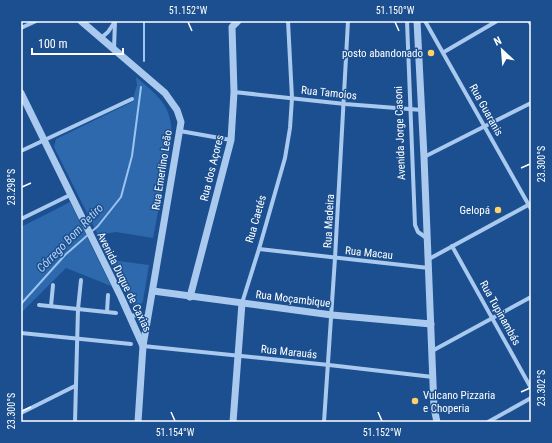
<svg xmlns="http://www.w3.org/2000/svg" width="552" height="443" viewBox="0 0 552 443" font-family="'Roboto Condensed',sans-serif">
<rect width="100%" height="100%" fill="#1b4f8f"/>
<!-- green -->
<g fill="#2e69ad">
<path d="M136,77C159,97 172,105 172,138L153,238L116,232L98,235L54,147L56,139L132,102L137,85Z"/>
<polygon points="70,202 111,286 66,268 21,313 21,227"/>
<polygon points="111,260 149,265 143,301 140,306 135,307 133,305"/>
</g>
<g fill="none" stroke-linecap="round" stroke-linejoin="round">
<!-- stream -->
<g stroke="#9cc4f0" stroke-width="2">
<polyline points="144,21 144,61"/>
<polyline points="21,304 65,255 98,226 121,197 132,156 141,87"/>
</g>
<!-- minor -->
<g stroke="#a9c9ee" stroke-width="4">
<polyline points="407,21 415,225 418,232 428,239"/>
<polyline points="425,21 531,209"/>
<polyline points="529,21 531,24"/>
<polyline points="21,28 36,21"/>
<polyline points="101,38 108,32 114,23"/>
<polyline points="114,49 115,21"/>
<polyline points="444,52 497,21"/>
<polyline points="234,92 345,104 422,110"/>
<polyline points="180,131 231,140"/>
<polyline points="21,151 132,99"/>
<polyline points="424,157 531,103"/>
<polyline points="21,219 70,195"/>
<polyline points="452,246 531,388"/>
<polyline points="259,249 429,268"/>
<polyline points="429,259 530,204"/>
<polyline points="242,303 259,249 285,158 290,128 292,98 288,21"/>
<polyline points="39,305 116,313"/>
<polyline points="51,306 53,285"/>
<polyline points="107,312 108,295"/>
<polyline points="129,315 148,317"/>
<polyline points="21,333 131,344"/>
<polyline points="143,346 329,365 433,377"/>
<polyline points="432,351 531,297"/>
<polyline points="21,413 75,386"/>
<polyline points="75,422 78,309 81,280"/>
<polyline points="324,422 335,258 348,21"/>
<polyline points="488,422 531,398"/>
</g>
<!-- tertiary -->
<g stroke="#a9c9ee" stroke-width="7">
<polyline points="81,21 165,93 177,110 181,122 143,346 138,422"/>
<polyline points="417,21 424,157 434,408 437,422"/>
<polyline points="21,93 121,297 143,346"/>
<polyline points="153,291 332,315 431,324"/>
<polyline points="190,297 231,140 234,92 232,27 238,21"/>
<polyline points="233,422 242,303"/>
</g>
</g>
<!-- ticks -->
<path fill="none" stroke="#fff" stroke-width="1.5" d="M188,22L192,31M395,22L399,31M521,168L530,164M22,187L31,183M521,392L530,388M22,411L31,407M171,412L175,421M378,412L382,421"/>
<!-- markers -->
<g fill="#ffd166" stroke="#1b4f8f" stroke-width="1.5">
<circle cx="431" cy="53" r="4"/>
<circle cx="498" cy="210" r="4"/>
<circle cx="415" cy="401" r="4"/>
</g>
<g text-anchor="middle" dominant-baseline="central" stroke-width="3" stroke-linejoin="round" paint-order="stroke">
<!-- poi labels -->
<g font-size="11" fill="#fff" stroke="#1b4f8f" text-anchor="end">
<text x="423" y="53">posto abandonado</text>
<text x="490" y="210">Gelopá</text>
<text x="423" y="395" text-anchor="start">Vulcano Pizzaria<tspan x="423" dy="13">e Choperia</tspan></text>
</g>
<!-- street labels -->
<g font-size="11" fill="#fff" stroke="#1b4f8f">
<text transform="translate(329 93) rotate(6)">Rua Tamoios</text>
<text transform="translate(486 110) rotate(61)">Rua Guaranis</text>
<text transform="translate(400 133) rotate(-92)">Avenida Jorge Casoni</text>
<text transform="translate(212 168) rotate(-76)">Rua dos Açores</text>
<text transform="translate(162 170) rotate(-81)">Rua Emerlino Leão</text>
<text transform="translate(256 219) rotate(-74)">Rua Caetés</text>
<text transform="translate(329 221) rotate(-87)">Rua Madeira</text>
<text transform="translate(369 253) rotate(6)">Rua Macau</text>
<text transform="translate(124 282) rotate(64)">Avenida Duque de Caxias</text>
<text transform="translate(293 299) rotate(7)">Rua Moçambique</text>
<text transform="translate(500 313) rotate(61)">Rua Tupinambás</text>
<text transform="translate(289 352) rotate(6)">Rua Marauás</text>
</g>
<!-- water labels -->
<g font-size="12" font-style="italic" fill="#b5d3f5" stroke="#1b4f8f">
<text transform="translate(70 238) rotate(-46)">Córrego Bom Retiro</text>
</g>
</g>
<!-- border -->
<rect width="552" height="443" fill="none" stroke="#1b4f8f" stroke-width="44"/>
<!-- north arrow -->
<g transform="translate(502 50) rotate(334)" stroke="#1b4f8f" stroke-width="3" paint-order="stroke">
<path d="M0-3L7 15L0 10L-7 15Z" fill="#ffffff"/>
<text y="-6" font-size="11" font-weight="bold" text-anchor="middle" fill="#ffffff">N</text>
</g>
<!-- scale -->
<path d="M32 48v6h91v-6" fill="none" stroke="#ffffff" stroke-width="2"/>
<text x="38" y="48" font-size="12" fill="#ffffff" stroke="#1b4f8f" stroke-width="3" paint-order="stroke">100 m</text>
<rect x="22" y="22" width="508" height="399" fill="none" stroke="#fff" stroke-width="1.5"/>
<g font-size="10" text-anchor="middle" fill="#fff">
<text x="188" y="14">51.152°W</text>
<text x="395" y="14">51.150°W</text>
<text transform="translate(541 164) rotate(-90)" y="4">23.300°S</text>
<text transform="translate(11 187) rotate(-90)" y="4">23.298°S</text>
<text transform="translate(541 388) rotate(-90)" y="4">23.302°S</text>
<text transform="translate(11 411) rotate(-90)" y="4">23.300°S</text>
<text x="175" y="436">51.154°W</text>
<text x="382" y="436">51.152°W</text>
</g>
</svg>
